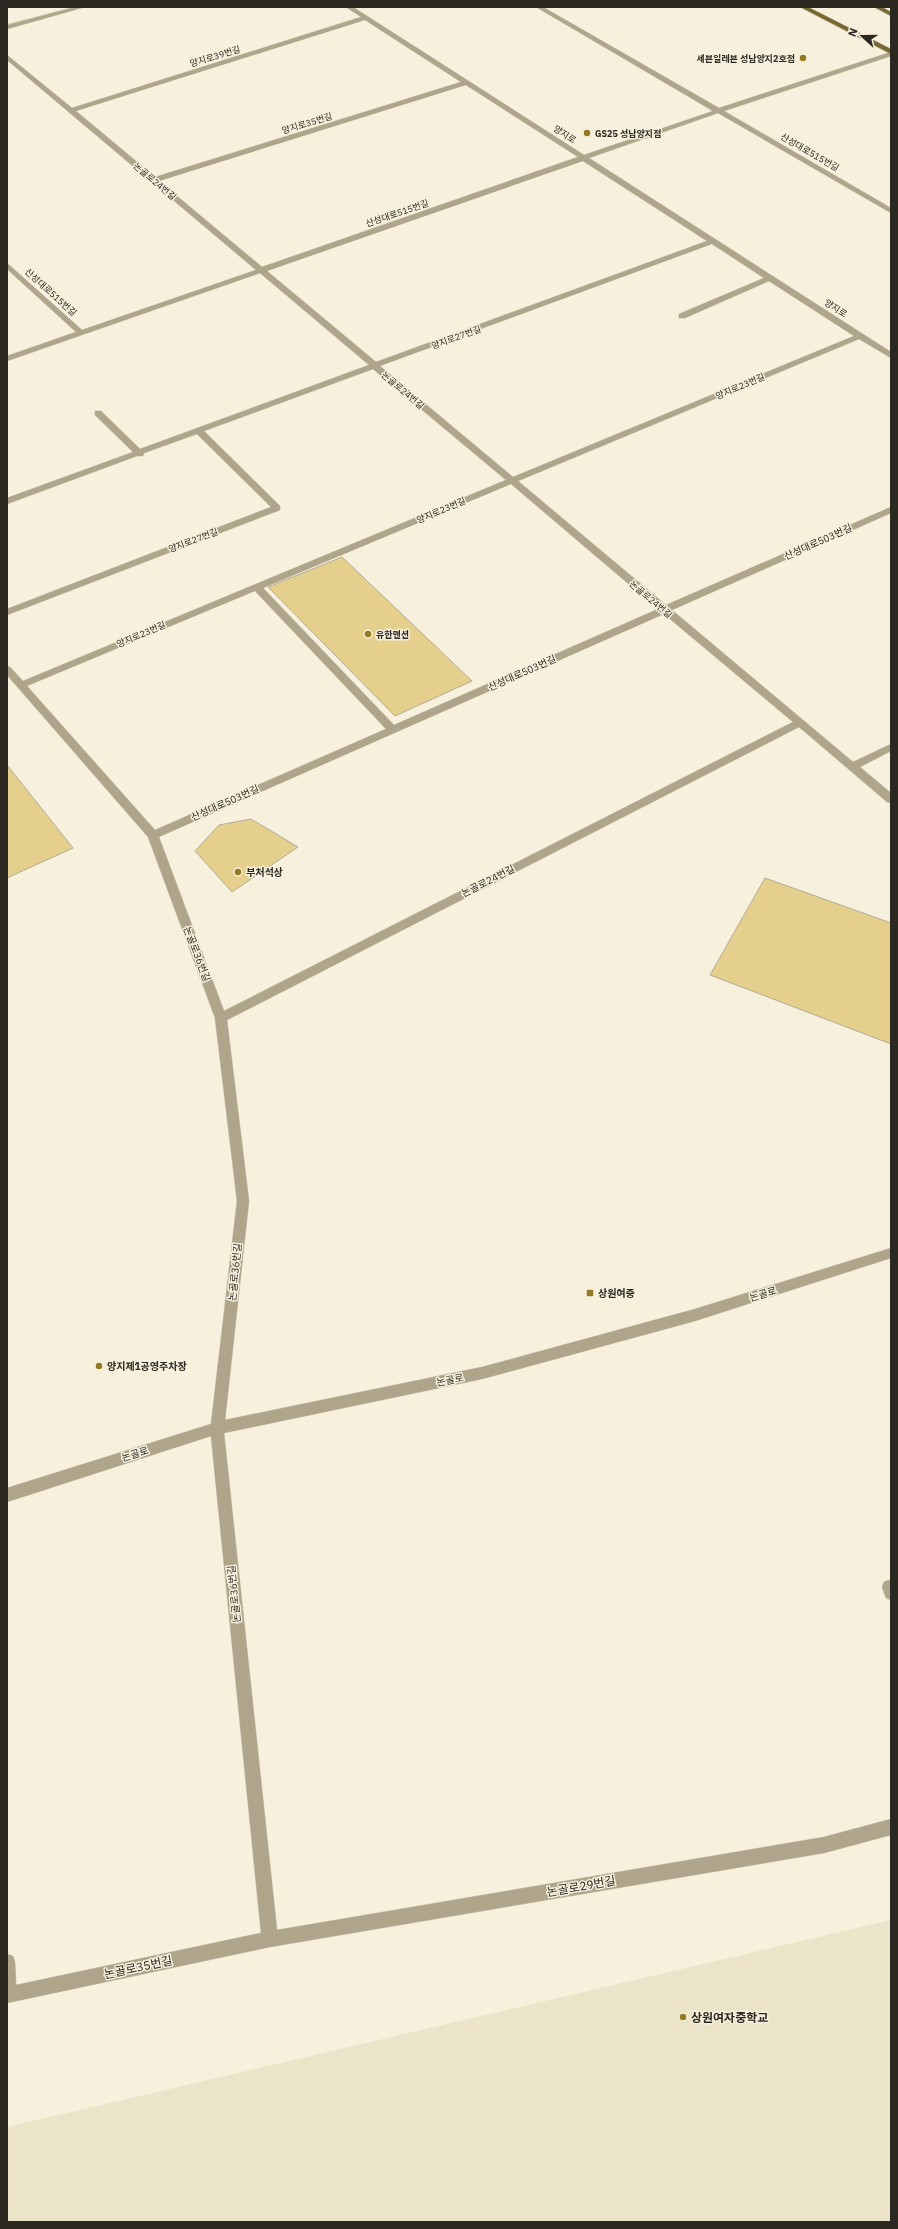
<svg xmlns="http://www.w3.org/2000/svg" width="898" height="2229" viewBox="0 0 898 2229" font-family="'IBM Plex Sans','Noto Sans KR',sans-serif">
<rect width="100%" height="100%" fill="#f6f0dc"/>
<!-- built -->
<polygon fill="#ece4c9" points="891,1920 891,2222 7,2222 7,2127"/>
<!-- building -->
<g fill="#e4cf8c" stroke="#b2ac99">
<polygon points="342,557 472,681 395,716 268,587"/>
<polygon points="7,765 73,848 7,878"/>
<polygon points="251,819 298,847 232,892 195,851 219,825"/>
<polygon points="765,878 891,923 891,1044 710,975"/>
</g>
<g fill="none" stroke-linecap="round" stroke-linejoin="round">
<defs>
<g id="minor">
<polygon points="75,7 85,7 7,29 7,25"/>
<path d="M346,7H353L584,155L713,111L536,7H543L719,108L891,52V56L724,111L891,208V213L718,113L589,158L891,352V358L859,339L518,481L666,605L891,507V513L672,610L853,762L891,744V751L860,767L891,793V803L887,802L799,727L227,1020L249,1201L225,1420L482,1367L695,1309L891,1248V1258L695,1321L482,1379L224,1433L277,1930L824,1837L891,1819V1835L824,1853L270,1947L7,2003V1954L13,1956L15,1962L16,1985L261,1933L211,1436L7,1502V1488L211,1424L237,1201L215,1018L148,837L7,675V666L10,667L23,681L506,480L373,369L204,431L280,506V510L7,615V609L271,507L197,434L144,453L143,456H137L7,504V498L133,452L95,415V411H101L140,449L369,365L260,273L7,361V356L76,332L7,269V263L82,330L256,270L7,60V55L72,108L361,17ZM365,20L461,82L155,177L76,111ZM466,85L578,157L262,267L159,181ZM583,161L707,241L376,362L267,271ZM712,244L764,278L679,314V318H685L769,281L854,336L513,477L380,366ZM511,484L658,609L394,725L263,588ZM255,591L386,729L155,830L27,686ZM664,614L793,722L224,1011L159,837Z"/>
<polygon points="889,1580 891,1581 891,1600 886,1598 882,1587 884,1582"/>
</g>
<g id="major">
<polygon points="800,7 808,7 891,49 891,54"/>
<polygon points="874,7 882,7 891,12 891,16"/>
</g>
</defs>
<!-- minor casing -->
<use href="#minor" stroke="#d1ccba" stroke-width="1"/>
<!-- major casing -->
<use href="#major" stroke="#d1ccba" stroke-width="1"/>
<!-- minor -->
<use href="#minor" fill="#aea58a" fill-rule="evenodd"/>
<!-- major -->
<use href="#major" fill="#776731" fill-rule="evenodd"/>
</g>
<!-- markers -->
<g fill="#947b23" stroke="#f6f0dc" stroke-width="1.5">
<circle cx="803" cy="58" r="4"/>
<circle cx="587" cy="133" r="4"/>
<circle cx="368" cy="634" r="4"/>
<circle cx="238" cy="872" r="4"/>
<rect x="586" y="1289" width="8" height="8" rx="2"/>
<circle cx="99" cy="1366" r="4"/>
<circle cx="683" cy="2017" r="4"/>
</g>
<g text-anchor="middle" dominant-baseline="central" stroke-width="3" stroke-linejoin="round" paint-order="stroke">
<!-- far-street labels -->
<g font-size="9" fill="#2a2821" stroke="#f6f0dc">
<text transform="translate(215 56) rotate(-17)">양지로39번길</text>
<text transform="translate(307 123) rotate(-17)">양지로35번길</text>
<text transform="translate(565 134) rotate(33)">양지로</text>
<text transform="translate(810 152) rotate(30)">산성대로515번길</text>
<text transform="translate(155 181) rotate(40)">논골로24번길</text>
<text transform="translate(397 213) rotate(-19)">산성대로515번길</text>
<text transform="translate(51 292) rotate(42)">산성대로515번길</text>
<text transform="translate(836 308) rotate(33)">양지로</text>
<text transform="translate(456 337) rotate(-20)">양지로27번길</text>
<text transform="translate(740 386) rotate(-23)">양지로23번길</text>
<text transform="translate(403 390) rotate(40)">논골로24번길</text>
<text transform="translate(441 510) rotate(-23)">양지로23번길</text>
<text transform="translate(193 540) rotate(-21)">양지로27번길</text>
<text transform="translate(651 599) rotate(40)">논골로24번길</text>
<text transform="translate(141 634) rotate(-23)">양지로23번길</text>
</g>
<!-- far-poi labels -->
<g font-size="9" font-weight="bold" fill="#2a2821" stroke="#f6f0dc" text-anchor="start">
<text x="795" y="58" text-anchor="end">세븐일레븐 성남양지2호점</text>
<text x="595" y="133">GS25 성남양지점</text>
<text x="376" y="634">유한맨션</text>
</g>
<!-- street labels -->
<g font-size="10" fill="#2a2821" stroke="#f6f0dc">
<text transform="translate(818 542) rotate(-24)">산성대로503번길</text>
<text transform="translate(522 673) rotate(-24)">산성대로503번길</text>
<text transform="translate(225 803) rotate(-24)">산성대로503번길</text>
<text transform="translate(488 881) rotate(-27)">논골로24번길</text>
<text transform="translate(197 954) rotate(69)">논골로36번길</text>
<text transform="translate(235 1272) rotate(-84)">논골로36번길</text>
<text transform="translate(763 1294) rotate(-17)">논골로</text>
<text transform="translate(450 1380) rotate(-12)">논골로</text>
<text transform="translate(135 1454) rotate(-18)">논골로</text>
<text transform="translate(234 1594) rotate(-96)">논골로36번길</text>
</g>
<!-- poi labels -->
<g font-size="10" font-weight="bold" fill="#2a2821" stroke="#f6f0dc" text-anchor="start">
<text x="246" y="872">부처석상</text>
<text x="598" y="1293">상원여중</text>
<text x="107" y="1366">양지제1공영주차장</text>
</g>
<!-- near-street labels -->
<g font-size="12" fill="#2a2821" stroke="#f6f0dc">
<text transform="translate(581 1886) rotate(-10)">논골로29번길</text>
<text transform="translate(138 1967) rotate(-12)">논골로35번길</text>
</g>
<!-- near-poi labels -->
<g font-size="12" font-weight="bold" fill="#2a2821" stroke="#f6f0dc" text-anchor="start">
<text x="691" y="2017">상원여자중학교</text>
</g>
</g>
<!-- border -->
<rect width="898" height="2229" fill="none" stroke="#2a2821" stroke-width="16"/>
<!-- north arrow -->
<g transform="translate(862 36) rotate(291)" stroke="#f6f0dc" stroke-width="3" paint-order="stroke">
<path d="M0-3L7 15L0 10L-7 15Z" fill="#2a2821"/>
<text y="-6" font-size="11" font-weight="bold" text-anchor="middle" fill="#2a2821">N</text>
</g>
</svg>
